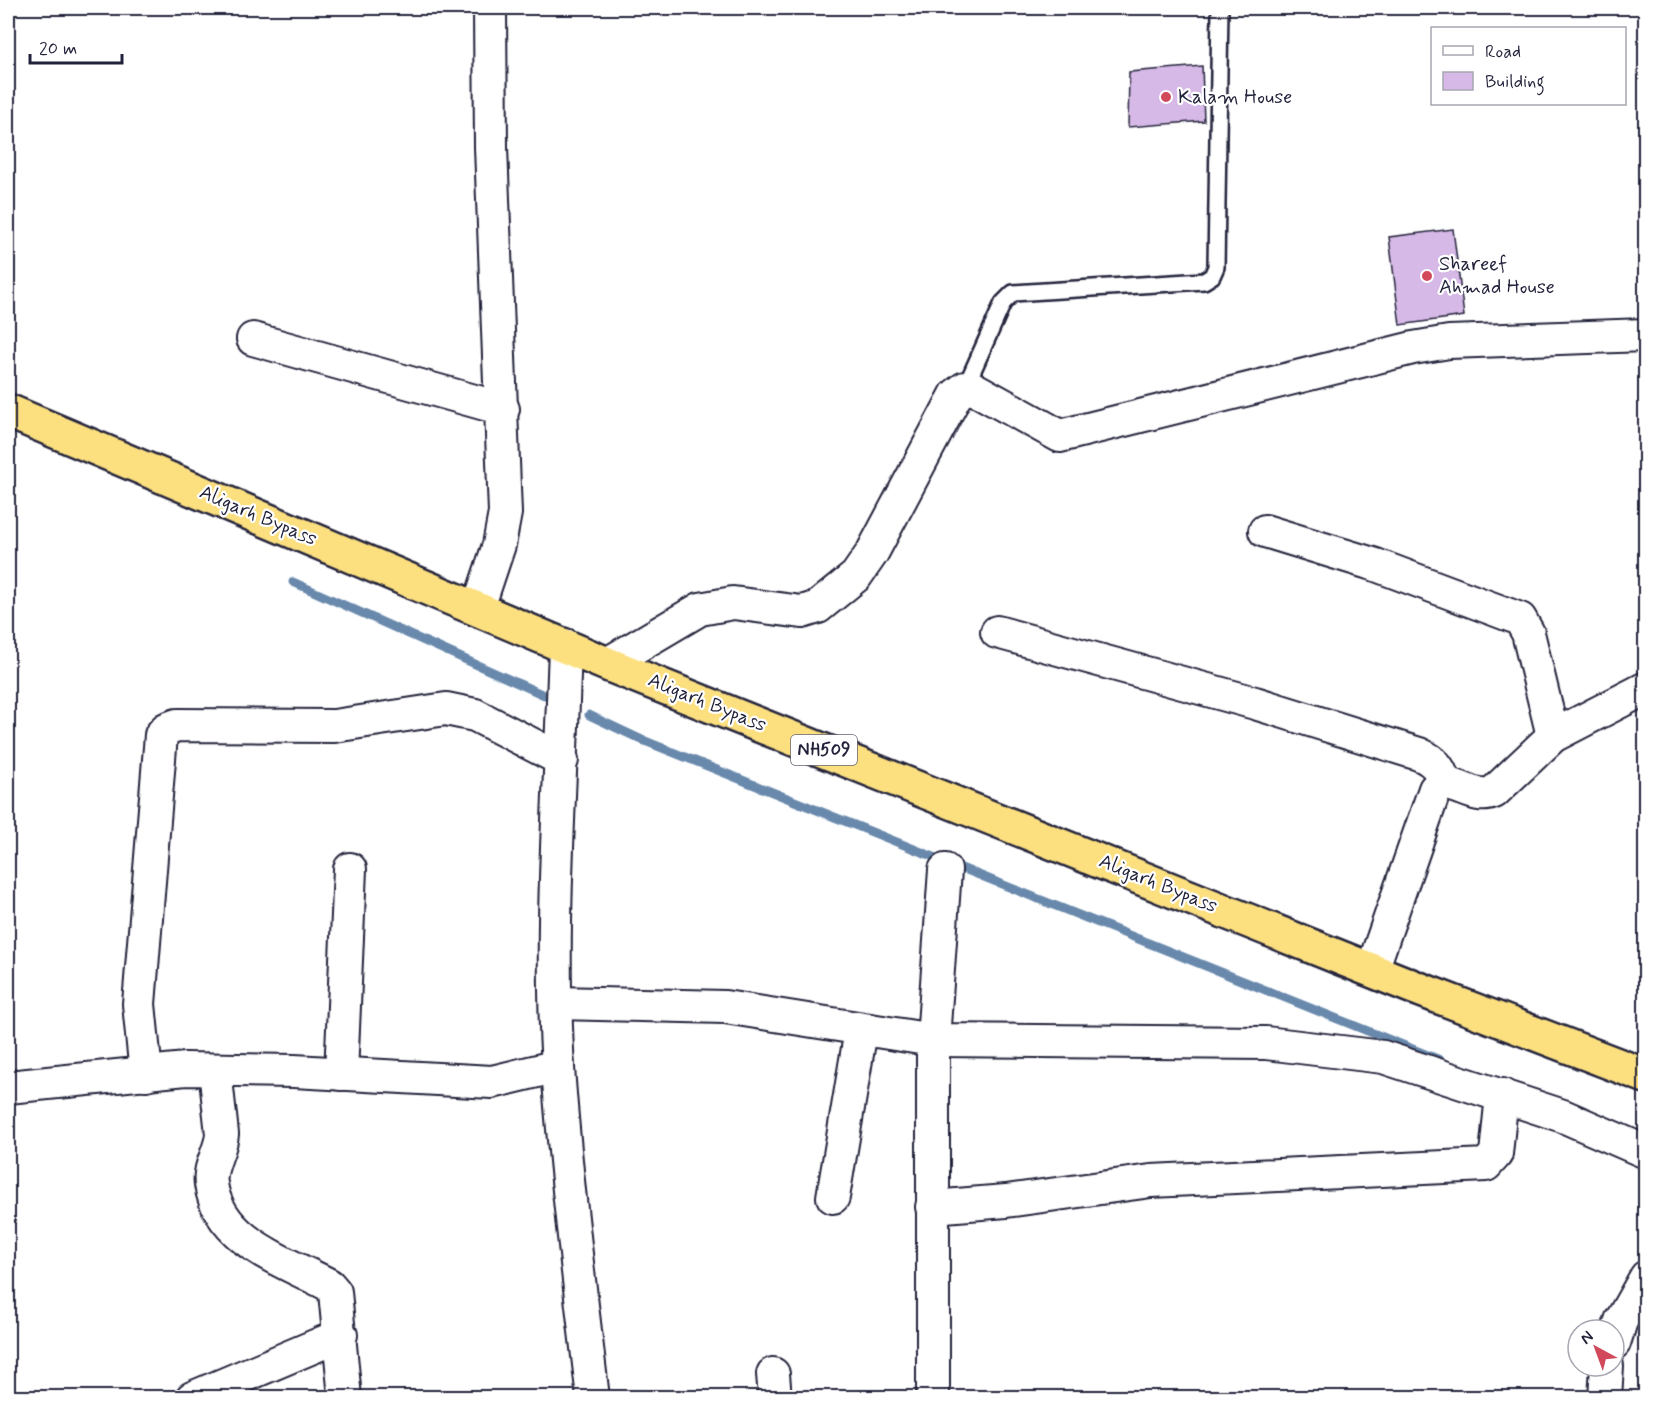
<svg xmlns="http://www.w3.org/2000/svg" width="1653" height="1405" viewBox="0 0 1653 1405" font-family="Mynerve,sans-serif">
<rect width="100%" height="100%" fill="#fff"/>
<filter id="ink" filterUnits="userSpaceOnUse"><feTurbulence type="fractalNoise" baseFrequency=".0167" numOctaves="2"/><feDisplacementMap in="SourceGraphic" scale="12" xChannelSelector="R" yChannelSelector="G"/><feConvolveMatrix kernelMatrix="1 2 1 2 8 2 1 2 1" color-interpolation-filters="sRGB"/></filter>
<g filter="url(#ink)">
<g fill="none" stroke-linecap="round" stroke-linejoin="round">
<!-- stream -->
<g stroke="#6989ac" stroke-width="9">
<polyline points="293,582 544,695"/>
<polyline points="589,715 640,739 1440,1060"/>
</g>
</g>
<!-- building -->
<g fill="#d6b9e6" stroke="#22223b" stroke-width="1.5">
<polygon points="1202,66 1204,121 1128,127 1129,72"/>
<polygon points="1453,229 1464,316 1400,325 1389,237"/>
</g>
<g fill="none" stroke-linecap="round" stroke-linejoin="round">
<defs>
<polyline id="service" points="965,388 1003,303 1013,293 1204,281 1212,276 1216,267 1220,8"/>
<g id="minor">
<polyline points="253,339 503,409"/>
<polyline points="1265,531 1376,565 1520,619 1528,633 1553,736"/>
<polyline points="478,608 499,545 505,513 491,147 490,8"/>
<path d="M997,632L1255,703L1419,754C1435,761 1440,768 1445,784"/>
<path d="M565,645C561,785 549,928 558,1068C566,1178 580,1288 593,1398"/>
<polyline points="607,664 700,609 733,603 802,612 818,607 856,576 872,553 956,395 965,388 973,388 1060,436 1413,348 1449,342 1646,335"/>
<path d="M1372,970L1435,789L1445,784C1463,785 1476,800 1494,792L1553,736L1646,688"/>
<polyline points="557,1003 725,1007 933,1040 1266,1043 1383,1057 1563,1116 1646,1152"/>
<path d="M215,1070L222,1134C221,1151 208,1167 211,1184C219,1241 284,1261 329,1285L335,1292L345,1398"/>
<polyline points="146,1074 139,1004 161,735 166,729 177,725 334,726 446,709 475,715 562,760"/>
<polyline points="341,1074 350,869"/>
<polyline points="8,1087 186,1069 294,1071 492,1082 558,1066"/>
<polyline points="833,1197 861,1030"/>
<polyline points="932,1207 1006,1201 1151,1181 1486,1165 1496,1154 1502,1095"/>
<polyline points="1614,1343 1621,1321 1646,1277"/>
<polyline points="773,1374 775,1398"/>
<polyline points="192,1398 341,1335"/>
<polyline points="933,1398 933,1040 945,870"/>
<polyline points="1605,1398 1607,1366"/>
</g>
<polyline id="trunk" points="8,411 607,664 1411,986 1646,1076"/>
</defs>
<!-- service casing -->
<use href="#service" stroke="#22223b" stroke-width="20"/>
<!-- minor casing -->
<use href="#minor" stroke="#22223b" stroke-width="36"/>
<!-- trunk casing -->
<use href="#trunk" stroke="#22223b" stroke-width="38"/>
<!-- service -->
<use href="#service" stroke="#fff" stroke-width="15"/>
<!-- minor -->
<use href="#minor" stroke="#fff" stroke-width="32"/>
<!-- trunk -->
<use href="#trunk" stroke="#fce080" stroke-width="33"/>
</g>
</g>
<!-- markers -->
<g fill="#d1495b" stroke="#fff" stroke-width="2">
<circle cx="1166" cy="97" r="6"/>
<circle cx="1427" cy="276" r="6"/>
</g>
<g text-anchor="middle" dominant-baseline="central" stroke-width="4.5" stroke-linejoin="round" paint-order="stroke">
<!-- shield labels -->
<rect fill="#fff" stroke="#646476" stroke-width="1.5" x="791" y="735" width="66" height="30" rx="4.5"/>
<g font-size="18" font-weight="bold" fill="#22223b">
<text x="824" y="750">NH509</text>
</g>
<!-- poi labels -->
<g font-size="20" fill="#22223b" stroke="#fff" text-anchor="start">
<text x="1178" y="97">Kalam House</text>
<text x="1439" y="264">Shareef<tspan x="1439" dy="23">Ahmad House</tspan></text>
</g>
<!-- street labels -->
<g font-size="20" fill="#22223b" stroke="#fff">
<text transform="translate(258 516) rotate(23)">Aligarh Bypass</text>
<text transform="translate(707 703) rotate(22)">Aligarh Bypass</text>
<text transform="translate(1158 884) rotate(22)">Aligarh Bypass</text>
</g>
</g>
<!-- margin -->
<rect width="1653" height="1405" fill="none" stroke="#fff" stroke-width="30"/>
<rect x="15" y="15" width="1623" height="1375" fill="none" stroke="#22223b" stroke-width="2" filter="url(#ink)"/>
<!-- legend -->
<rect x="1431" y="27" width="195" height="78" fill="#ffffff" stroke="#a7a7b1" stroke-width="1.5"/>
<rect x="1443" y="46" width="30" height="9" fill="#ffffff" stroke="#a7a7b1" stroke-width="1.5"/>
<text x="1485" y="57" font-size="18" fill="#22223b">Road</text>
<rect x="1443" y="72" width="30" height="18" fill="#d6b9e6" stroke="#a7a7b1" stroke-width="1.5"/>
<text x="1485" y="87" font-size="18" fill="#22223b">Building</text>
<!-- north arrow -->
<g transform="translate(1596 1348) rotate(319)"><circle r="28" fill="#ffffff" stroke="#a7a7b1" stroke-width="1.5"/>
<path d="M0-4.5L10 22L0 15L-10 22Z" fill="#d1495b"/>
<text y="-9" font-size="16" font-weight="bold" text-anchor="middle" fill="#22223b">N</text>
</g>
<!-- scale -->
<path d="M30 54v9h92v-9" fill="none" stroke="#22223b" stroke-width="3"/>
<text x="39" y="54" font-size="18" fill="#22223b" stroke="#ffffff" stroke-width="4.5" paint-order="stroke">20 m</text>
</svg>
